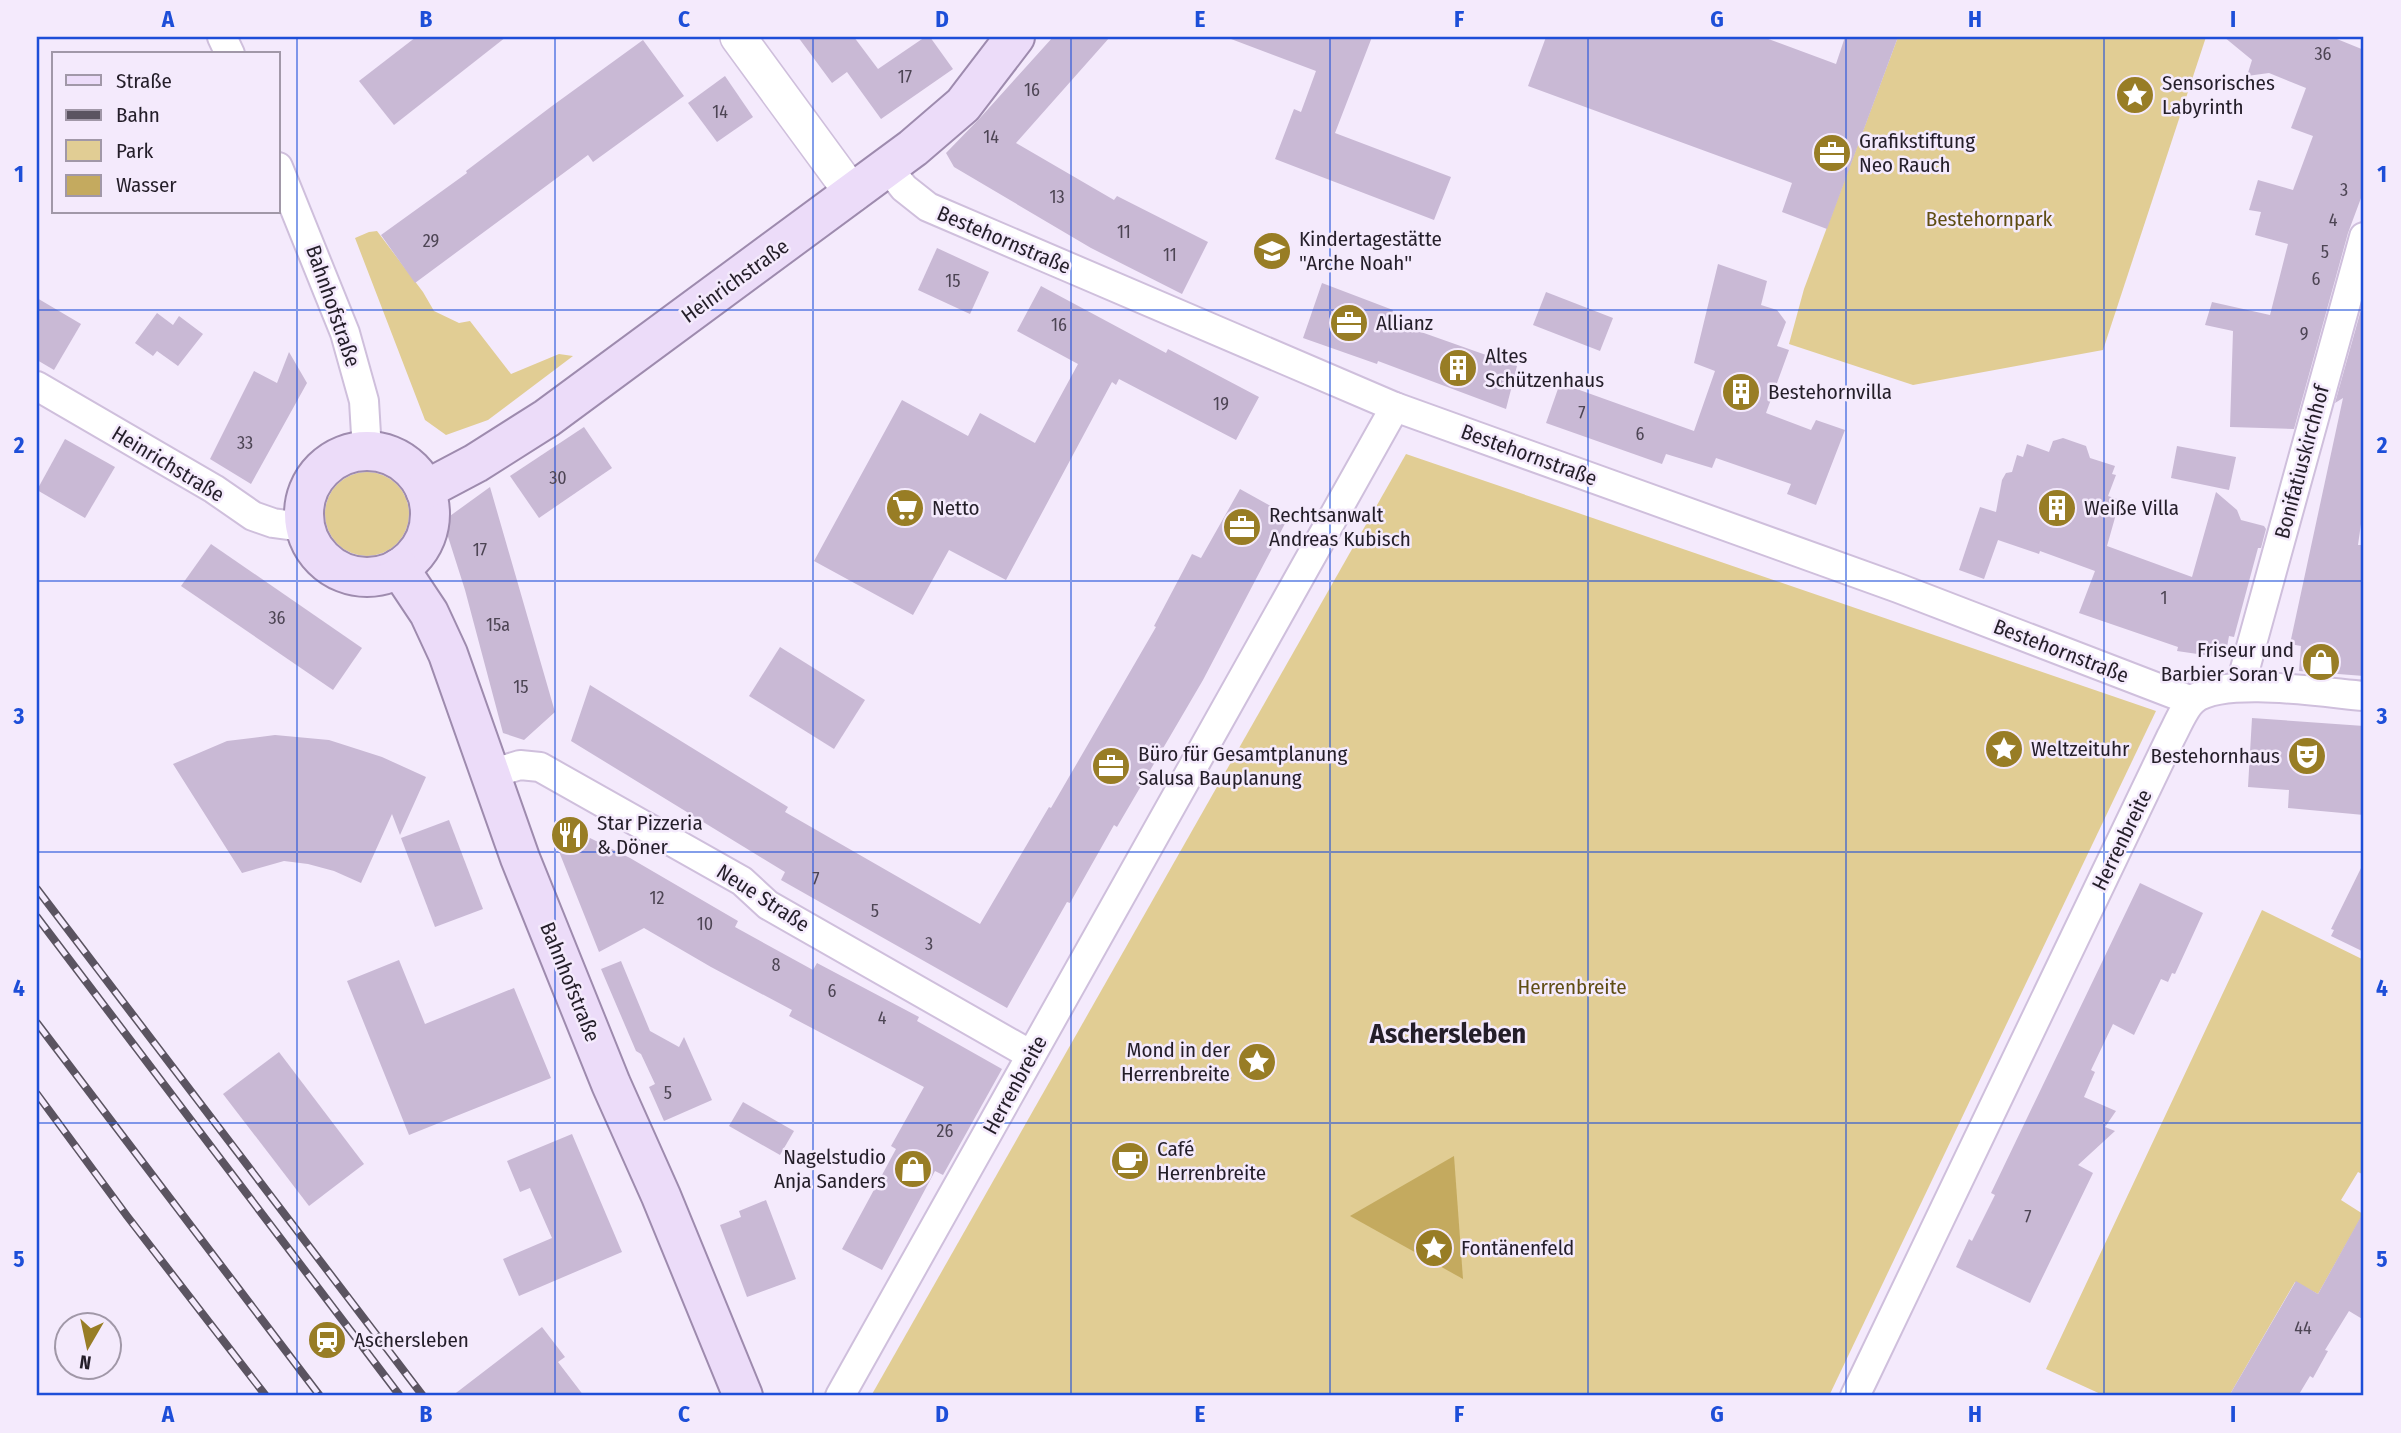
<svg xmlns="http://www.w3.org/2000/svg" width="2401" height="1433" viewBox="0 0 2401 1433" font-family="'Fira Sans Condensed',sans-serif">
<rect width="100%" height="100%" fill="#f4eafc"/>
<!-- green -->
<g fill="#e1cd94">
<polygon points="1898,37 2206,37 2103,350 1913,385 1789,344 1804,289"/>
<polygon points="377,231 423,292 434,311 459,323 470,321 511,374 559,354 573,356 488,420 446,435 425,420 355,238 369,232"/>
<polygon points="1406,454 2156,711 1829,1396 871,1396"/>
<circle cx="367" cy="514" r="42"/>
<polygon points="2262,910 2364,960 2364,1175 2358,1172 2341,1200 2363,1214 2318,1294 2295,1282 2229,1396 2105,1396 2046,1369"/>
</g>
<!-- water -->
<polygon fill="#c4aa5f" points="1454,1156 1463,1279 1350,1216"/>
<!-- building -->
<g fill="#c9b9d5">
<polygon points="416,37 506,37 394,125 359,81"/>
<polygon points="798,37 854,37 878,69 925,37 930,37 953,69 881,119 847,72 832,83"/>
<polygon points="1053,37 1110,37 1016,143 1114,200 1117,196 1208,242 1182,294 1091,248 954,167 946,153 980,118"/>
<polygon points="1232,37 1372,37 1335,133 1451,177 1434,220 1275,159 1294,109 1301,112 1316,71 1231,39"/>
<polygon points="1546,37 1763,37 1836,64 1845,37 1898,37 1827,229 1782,212 1792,183 1528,86"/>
<polygon points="2224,37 2332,37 2364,50 2364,190 2348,233 2294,429 2230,427 2233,331 2205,325 2212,302 2270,315 2288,244 2255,235 2261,212 2249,210 2258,180 2293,190 2313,136 2291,128 2306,88 2269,73 2247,76 2252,60"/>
<polygon points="643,40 684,96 593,162 588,155 415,283 381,235 467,173 466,171 552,106"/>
<polygon points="725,76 753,117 717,142 688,103"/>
<polygon points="937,248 989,272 970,314 918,290"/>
<polygon points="1718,264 1767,281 1761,305 1777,310 1786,322 1777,346 1789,350 1766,413 1811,430 1816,420 1845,430 1816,505 1787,494 1791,484 1716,458 1712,468 1666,454 1662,464 1546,423 1560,383 1694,431 1715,371 1694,363"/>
<polygon points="1322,283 1393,310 1390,321 1517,366 1506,409 1378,361 1377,364 1303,338"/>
<polygon points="1041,286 1166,353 1168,349 1259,397 1236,440 1119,379 1116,385 1112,382 1006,580 949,550 913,615 814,561 902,400 968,436 980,413 1035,443 1078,364 1017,331"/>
<polygon points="1546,292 1613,318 1600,351 1533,325"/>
<polygon points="37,298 81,324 54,370 37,360"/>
<polygon points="2364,299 2364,503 2358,545 2364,545 2364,676 2299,671 2301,646 2290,644 2343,398 2335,403"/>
<polygon points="157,313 173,325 179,316 203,334 178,366 157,351 153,356 135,343"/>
<polygon points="289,352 307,383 251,484 210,459 254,371 277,383"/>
<polygon points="584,427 612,468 539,518 510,476"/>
<polygon points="2063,438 2086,446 2090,458 2115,466 2112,474 2116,475 2108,496 2120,500 2107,546 2192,577 2216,492 2237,510 2241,520 2264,526 2266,529 2261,548 2258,548 2234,637 2229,636 2227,647 2211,656 2177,651 2178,647 2079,613 2095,571 2040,551 2039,554 1998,540 1984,579 1959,570 1980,507 1996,512 2002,480 2006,473 2012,472 2017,455 2023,457 2027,444 2049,452 2053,441"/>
<polygon points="65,439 115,467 85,518 37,490"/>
<polygon points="2177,446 2236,457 2229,490 2171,478"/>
<polygon points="490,487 555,712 524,740 503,733 465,590 443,521"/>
<polygon points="1240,489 1289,516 1203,680 1117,827 1114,825 1070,903 1067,902 1007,1008 781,880 785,872 571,741 590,685 788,807 785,812 980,924 1049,807 1051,808 1156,627 1154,626 1192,554 1201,558"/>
<polygon points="211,544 362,648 333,690 181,586"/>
<polygon points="780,647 865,700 834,749 749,696"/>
<polygon points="2252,718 2364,726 2364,815 2288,808 2289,790 2248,787"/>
<polygon points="275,735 329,740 382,757 426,777 400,835 392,814 361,883 334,871 308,864 284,861 242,873 173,764 227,741"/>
<polygon points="449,820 483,909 435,927 401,838"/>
<polygon points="570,828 630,858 738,921 735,927 813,970 817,963 919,1017 917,1021 1002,1069 943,1175 935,1171 882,1270 842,1249 896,1149 891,1146 924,1087 789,1016 792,1010 711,967 644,928 599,952 552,834"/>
<polygon points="2364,862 2364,952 2331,936 2334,930 2331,929"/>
<polygon points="2140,883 2203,913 2175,974 2172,973 2168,982 2161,979 2134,1035 2113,1024 2091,1070 2095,1072 2084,1097 2116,1111 2105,1127 2115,1131 2078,1165 2093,1173 2030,1303 1956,1267 1969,1239 1972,1241 1995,1195 1991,1193"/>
<polygon points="399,960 425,1024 514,988 551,1078 409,1135 347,981"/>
<polygon points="621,961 650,1031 679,1047 684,1037 712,1100 664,1121 649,1087 655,1084 641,1054 636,1051 601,969"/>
<polygon points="279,1052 364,1164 309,1206 223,1094"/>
<polygon points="743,1102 794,1131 780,1155 729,1126"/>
<polygon points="572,1134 622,1252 519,1296 503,1259 552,1238 530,1188 520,1192 507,1161"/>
<polygon points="766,1200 796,1279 747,1297 720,1225 741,1217 739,1211"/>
<polygon points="2364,1211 2364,1320 2349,1311 2325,1350 2328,1351 2313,1378 2310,1376 2298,1396 2229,1396 2296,1281 2318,1294"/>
<polygon points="542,1327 565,1357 558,1362 584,1396 452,1396"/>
</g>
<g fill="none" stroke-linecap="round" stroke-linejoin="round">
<defs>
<g id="minor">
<polyline points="222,37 230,54"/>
<polyline points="278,167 345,333 364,401 367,451"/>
<polyline points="888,168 904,188 928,207 1395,407 1898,588 2192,701"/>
<polyline points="37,386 214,489 253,516 273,523 295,526 304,525"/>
<polyline points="2240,687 2364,237"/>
<polyline points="490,774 520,765 540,767 742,881 768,905 1031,1055"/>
<polyline points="840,1396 1395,407"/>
<path d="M1855,1396L2171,737C2177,726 2184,708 2193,700C2223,676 2326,693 2364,696"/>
</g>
<polyline id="tertiary" points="738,37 853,194"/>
<g id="primary">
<circle cx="367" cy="514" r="63"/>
<polyline points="425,490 476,463 547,418 913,148 963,105 1015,37"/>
<polyline points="399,568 429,613 448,654 520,858 611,1084 661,1196 743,1396"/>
</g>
</defs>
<!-- minor casing -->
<use href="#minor" stroke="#cfbfdc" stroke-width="32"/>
<!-- tertiary casing -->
<use href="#tertiary" stroke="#cfbfdc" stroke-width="38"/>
<!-- primary casing -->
<use href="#primary" stroke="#9e8bae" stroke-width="42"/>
<!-- minor -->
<use href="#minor" stroke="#fff" stroke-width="28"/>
<!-- tertiary -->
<use href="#tertiary" stroke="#fff" stroke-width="35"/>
<!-- primary -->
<use href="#primary" stroke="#ecdcf9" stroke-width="38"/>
<defs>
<g id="rail">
<polyline points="37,889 423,1396"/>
<polyline points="37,917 400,1396"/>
<polyline points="37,1023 320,1396"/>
<polyline points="37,1094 127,1216 266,1396"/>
</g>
</defs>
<!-- rail casing -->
<use href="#rail" stroke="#5b5461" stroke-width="8"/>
<!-- rail -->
<use href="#rail" stroke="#f4eafc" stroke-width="5" stroke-dasharray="16" stroke-linecap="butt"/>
</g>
<!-- grid -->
<path fill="none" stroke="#1d4ed8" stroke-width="2" stroke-opacity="0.55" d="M297,37V1396M555,37V1396M813,37V1396M1071,37V1396M1330,37V1396M1588,37V1396M1846,37V1396M2104,37V1396M37,310H2364M37,581H2364M37,852H2364M37,1123H2364"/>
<!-- icons -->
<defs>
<symbol id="sight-disc" viewBox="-11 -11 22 22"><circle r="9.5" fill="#987d25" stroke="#f4eafc"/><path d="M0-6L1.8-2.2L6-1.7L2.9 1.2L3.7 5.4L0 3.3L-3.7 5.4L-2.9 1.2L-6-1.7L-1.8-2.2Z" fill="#fff"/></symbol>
<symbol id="office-disc" viewBox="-11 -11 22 22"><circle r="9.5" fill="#987d25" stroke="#f4eafc"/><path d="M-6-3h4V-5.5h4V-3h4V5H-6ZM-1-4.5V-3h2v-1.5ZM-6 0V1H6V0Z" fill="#fff"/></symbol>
<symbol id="school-disc" viewBox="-11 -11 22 22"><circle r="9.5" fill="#987d25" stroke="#f4eafc"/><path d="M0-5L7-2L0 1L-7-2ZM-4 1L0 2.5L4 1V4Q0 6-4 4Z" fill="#fff"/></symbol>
<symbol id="building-disc" viewBox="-11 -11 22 22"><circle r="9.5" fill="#987d25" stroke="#f4eafc"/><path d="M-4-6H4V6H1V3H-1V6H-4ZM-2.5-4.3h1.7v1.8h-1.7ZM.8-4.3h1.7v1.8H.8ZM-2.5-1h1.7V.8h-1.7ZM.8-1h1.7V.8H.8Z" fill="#fff"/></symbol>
<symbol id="supermarket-disc" viewBox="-11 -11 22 22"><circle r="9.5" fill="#987d25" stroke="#f4eafc"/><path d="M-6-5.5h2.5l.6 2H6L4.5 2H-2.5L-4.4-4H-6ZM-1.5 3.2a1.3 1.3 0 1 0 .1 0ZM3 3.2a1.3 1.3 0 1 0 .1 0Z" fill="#fff"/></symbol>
<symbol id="shop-disc" viewBox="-11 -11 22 22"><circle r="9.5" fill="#987d25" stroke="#f4eafc"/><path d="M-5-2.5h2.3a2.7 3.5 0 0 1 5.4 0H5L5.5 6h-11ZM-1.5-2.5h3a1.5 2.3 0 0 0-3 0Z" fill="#fff"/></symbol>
<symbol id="theatre-disc" viewBox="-11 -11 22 22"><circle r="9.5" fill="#987d25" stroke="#f4eafc"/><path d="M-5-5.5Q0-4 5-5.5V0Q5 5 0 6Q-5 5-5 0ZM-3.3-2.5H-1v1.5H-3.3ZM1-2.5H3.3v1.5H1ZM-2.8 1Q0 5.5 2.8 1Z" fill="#fff"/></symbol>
<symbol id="restaurant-disc" viewBox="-11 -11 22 22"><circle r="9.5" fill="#987d25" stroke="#f4eafc"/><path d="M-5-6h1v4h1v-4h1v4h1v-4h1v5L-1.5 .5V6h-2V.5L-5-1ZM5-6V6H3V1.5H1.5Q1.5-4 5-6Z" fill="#fff"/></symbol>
<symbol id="cafe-disc" viewBox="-11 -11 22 22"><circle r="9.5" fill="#987d25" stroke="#f4eafc"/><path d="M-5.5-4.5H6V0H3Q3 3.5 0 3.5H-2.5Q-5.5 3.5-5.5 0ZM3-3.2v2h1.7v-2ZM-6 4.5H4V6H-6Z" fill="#fff"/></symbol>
<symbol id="station-disc" viewBox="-11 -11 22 22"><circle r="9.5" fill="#987d25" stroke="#f4eafc"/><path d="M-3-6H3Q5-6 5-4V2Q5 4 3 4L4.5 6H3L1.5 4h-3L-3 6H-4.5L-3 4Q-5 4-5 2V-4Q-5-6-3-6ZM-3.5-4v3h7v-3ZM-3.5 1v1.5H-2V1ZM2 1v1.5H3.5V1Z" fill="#fff"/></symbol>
</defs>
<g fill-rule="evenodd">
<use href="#sight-disc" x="2113" y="73" width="44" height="44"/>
<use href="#office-disc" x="1810" y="131" width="44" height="44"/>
<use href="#school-disc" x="1250" y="229" width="44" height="44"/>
<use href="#office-disc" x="1327" y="301" width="44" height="44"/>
<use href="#building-disc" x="1436" y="346" width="44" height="44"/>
<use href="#building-disc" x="1719" y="370" width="44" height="44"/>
<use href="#supermarket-disc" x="883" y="486" width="44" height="44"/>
<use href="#building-disc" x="2035" y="486" width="44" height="44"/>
<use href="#office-disc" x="1220" y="505" width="44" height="44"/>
<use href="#shop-disc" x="2299" y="640" width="44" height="44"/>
<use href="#sight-disc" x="1982" y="727" width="44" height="44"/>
<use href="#theatre-disc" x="2285" y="734" width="44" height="44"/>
<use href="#office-disc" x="1089" y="744" width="44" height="44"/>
<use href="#restaurant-disc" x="548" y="813" width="44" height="44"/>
<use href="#sight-disc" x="1235" y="1040" width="44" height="44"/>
<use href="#cafe-disc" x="1108" y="1139" width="44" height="44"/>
<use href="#shop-disc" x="891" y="1147" width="44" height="44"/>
<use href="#sight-disc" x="1412" y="1226" width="44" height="44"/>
<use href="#station-disc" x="305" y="1318" width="44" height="44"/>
</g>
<g text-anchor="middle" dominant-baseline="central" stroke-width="5" stroke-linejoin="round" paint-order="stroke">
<!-- number labels -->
<g font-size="18" fill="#4d4554">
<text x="2323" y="54">36</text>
<text x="905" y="77">17</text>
<text x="1032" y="90">16</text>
<text x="720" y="112">14</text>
<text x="991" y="137">14</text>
<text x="2344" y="190">3</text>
<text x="1057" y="197">13</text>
<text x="2333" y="220">4</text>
<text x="1124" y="232">11</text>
<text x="431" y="241">29</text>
<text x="2325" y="252">5</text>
<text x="1170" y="255">11</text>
<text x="2316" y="279">6</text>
<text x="953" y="281">15</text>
<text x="1059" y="325">16</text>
<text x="2304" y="334">9</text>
<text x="1221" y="404">19</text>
<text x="1582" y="413">7</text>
<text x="1640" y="434">6</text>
<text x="245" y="443">33</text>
<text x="558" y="478">30</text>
<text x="480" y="550">17</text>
<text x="2164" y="598">1</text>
<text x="277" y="618">36</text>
<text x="498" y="625">15a</text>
<text x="521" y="687">15</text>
<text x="816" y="879">7</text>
<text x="657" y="898">12</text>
<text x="875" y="911">5</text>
<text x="705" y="924">10</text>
<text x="929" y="944">3</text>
<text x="776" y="965">8</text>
<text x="832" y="991">6</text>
<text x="882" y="1018">4</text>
<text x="668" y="1093">5</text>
<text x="945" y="1131">26</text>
<text x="2028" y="1217">7</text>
<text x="2303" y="1328">44</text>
</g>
<!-- poi labels -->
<g font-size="21" fill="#241e29" stroke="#f4eafc" text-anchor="start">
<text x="2162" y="83">Sensorisches<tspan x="2162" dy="24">Labyrinth</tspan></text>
<text x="1859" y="141">Grafikstiftung<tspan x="1859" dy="24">Neo Rauch</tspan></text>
<text x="1299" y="239">Kindertagestätte<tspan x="1299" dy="24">"Arche Noah"</tspan></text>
<text x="1376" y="323">Allianz</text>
<text x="1485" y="356">Altes<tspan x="1485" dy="24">Schützenhaus</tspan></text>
<text x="1768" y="392">Bestehornvilla</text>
<text x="932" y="508">Netto</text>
<text x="2084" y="508">Weiße Villa</text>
<text x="1269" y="515">Rechtsanwalt<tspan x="1269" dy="24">Andreas Kubisch</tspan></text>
<text x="2294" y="650" text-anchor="end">Friseur und<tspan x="2294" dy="24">Barbier Soran V</tspan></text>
<text x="2031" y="749">Weltzeituhr</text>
<text x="1138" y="754">Büro für Gesamtplanung<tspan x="1138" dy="24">Salusa Bauplanung</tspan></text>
<text x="2280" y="756" text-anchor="end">Bestehornhaus</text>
<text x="597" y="823">Star Pizzeria<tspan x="597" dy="24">&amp; Döner</tspan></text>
<text x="1230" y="1050" text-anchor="end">Mond in der<tspan x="1230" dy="24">Herrenbreite</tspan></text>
<text x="1157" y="1149">Café<tspan x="1157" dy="24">Herrenbreite</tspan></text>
<text x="886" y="1157" text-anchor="end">Nagelstudio<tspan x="886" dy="24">Anja Sanders</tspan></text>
<text x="1461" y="1248">Fontänenfeld</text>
<text x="354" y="1340">Aschersleben</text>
</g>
<!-- park labels -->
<g font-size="21" fill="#5f4d13" stroke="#f4eafc">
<text x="1989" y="219">Bestehornpark</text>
<text x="1572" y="987">Herrenbreite</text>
</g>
<!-- street labels -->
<g font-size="21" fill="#241e29" stroke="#f4eafc">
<text transform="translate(1004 240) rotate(23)">Bestehornstraße</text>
<text transform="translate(735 281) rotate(-36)">Heinrichstraße</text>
<text transform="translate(333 306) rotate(71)">Bahnhofstraße</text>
<text transform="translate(1529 455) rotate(20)">Bestehornstraße</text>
<text transform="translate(2302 462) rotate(-75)">Bonifatiuskirchhof</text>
<text transform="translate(168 464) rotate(31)">Heinrichstraße</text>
<text transform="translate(2061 651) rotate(21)">Bestehornstraße</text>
<text transform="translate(2122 840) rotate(-64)">Herrenbreite</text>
<text transform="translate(763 898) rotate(33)">Neue Straße</text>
<text transform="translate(570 982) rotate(68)">Bahnhofstraße</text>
<text transform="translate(1015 1085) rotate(-61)">Herrenbreite</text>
</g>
<!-- district labels -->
<g font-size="28" font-weight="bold" fill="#241e29" stroke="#f4eafc">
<text x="1448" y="1033">Aschersleben</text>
</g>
</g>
<!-- border -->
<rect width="2401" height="1433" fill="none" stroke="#f4eafc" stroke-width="77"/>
<!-- legend -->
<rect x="52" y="52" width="228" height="161" fill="#f4eafc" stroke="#a198a8" stroke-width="2"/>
<rect x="66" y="75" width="35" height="10" fill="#ecdcf9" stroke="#a198a8" stroke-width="2"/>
<text x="116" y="88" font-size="21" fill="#241e29">Straße</text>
<rect x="66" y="110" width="35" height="10" fill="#5b5461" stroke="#a198a8" stroke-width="2"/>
<text x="116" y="122" font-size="21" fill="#241e29">Bahn</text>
<rect x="66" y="140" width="35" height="21" fill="#e1cd94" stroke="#a198a8" stroke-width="2"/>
<text x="116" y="158" font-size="21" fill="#241e29">Park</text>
<rect x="66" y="175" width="35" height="21" fill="#c4aa5f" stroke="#a198a8" stroke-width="2"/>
<text x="116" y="192" font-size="21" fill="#241e29">Wasser</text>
<!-- north arrow -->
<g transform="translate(88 1346) rotate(189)"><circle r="33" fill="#f4eafc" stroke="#a198a8" stroke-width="2"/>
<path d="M0-5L12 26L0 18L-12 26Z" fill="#987d25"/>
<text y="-10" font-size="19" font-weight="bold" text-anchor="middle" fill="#241e29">N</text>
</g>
<rect x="38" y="38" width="2324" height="1356" fill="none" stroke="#1d4ed8" stroke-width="2.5"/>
<g font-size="23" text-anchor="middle" font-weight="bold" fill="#1d4ed8">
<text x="168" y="27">A</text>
<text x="426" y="27">B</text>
<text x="684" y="27">C</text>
<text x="942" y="27">D</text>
<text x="1200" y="27">E</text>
<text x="1459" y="27">F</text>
<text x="1717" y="27">G</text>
<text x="1975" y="27">H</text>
<text x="2233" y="27">I</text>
<text x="19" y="182">1</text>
<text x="2382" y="182">1</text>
<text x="19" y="453">2</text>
<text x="2382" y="453">2</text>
<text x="19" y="724">3</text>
<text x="2382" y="724">3</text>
<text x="19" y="996">4</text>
<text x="2382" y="996">4</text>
<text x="19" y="1267">5</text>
<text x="2382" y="1267">5</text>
<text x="168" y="1422">A</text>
<text x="426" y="1422">B</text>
<text x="684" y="1422">C</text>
<text x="942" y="1422">D</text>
<text x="1200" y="1422">E</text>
<text x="1459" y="1422">F</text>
<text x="1717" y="1422">G</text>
<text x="1975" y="1422">H</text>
<text x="2233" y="1422">I</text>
</g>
</svg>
